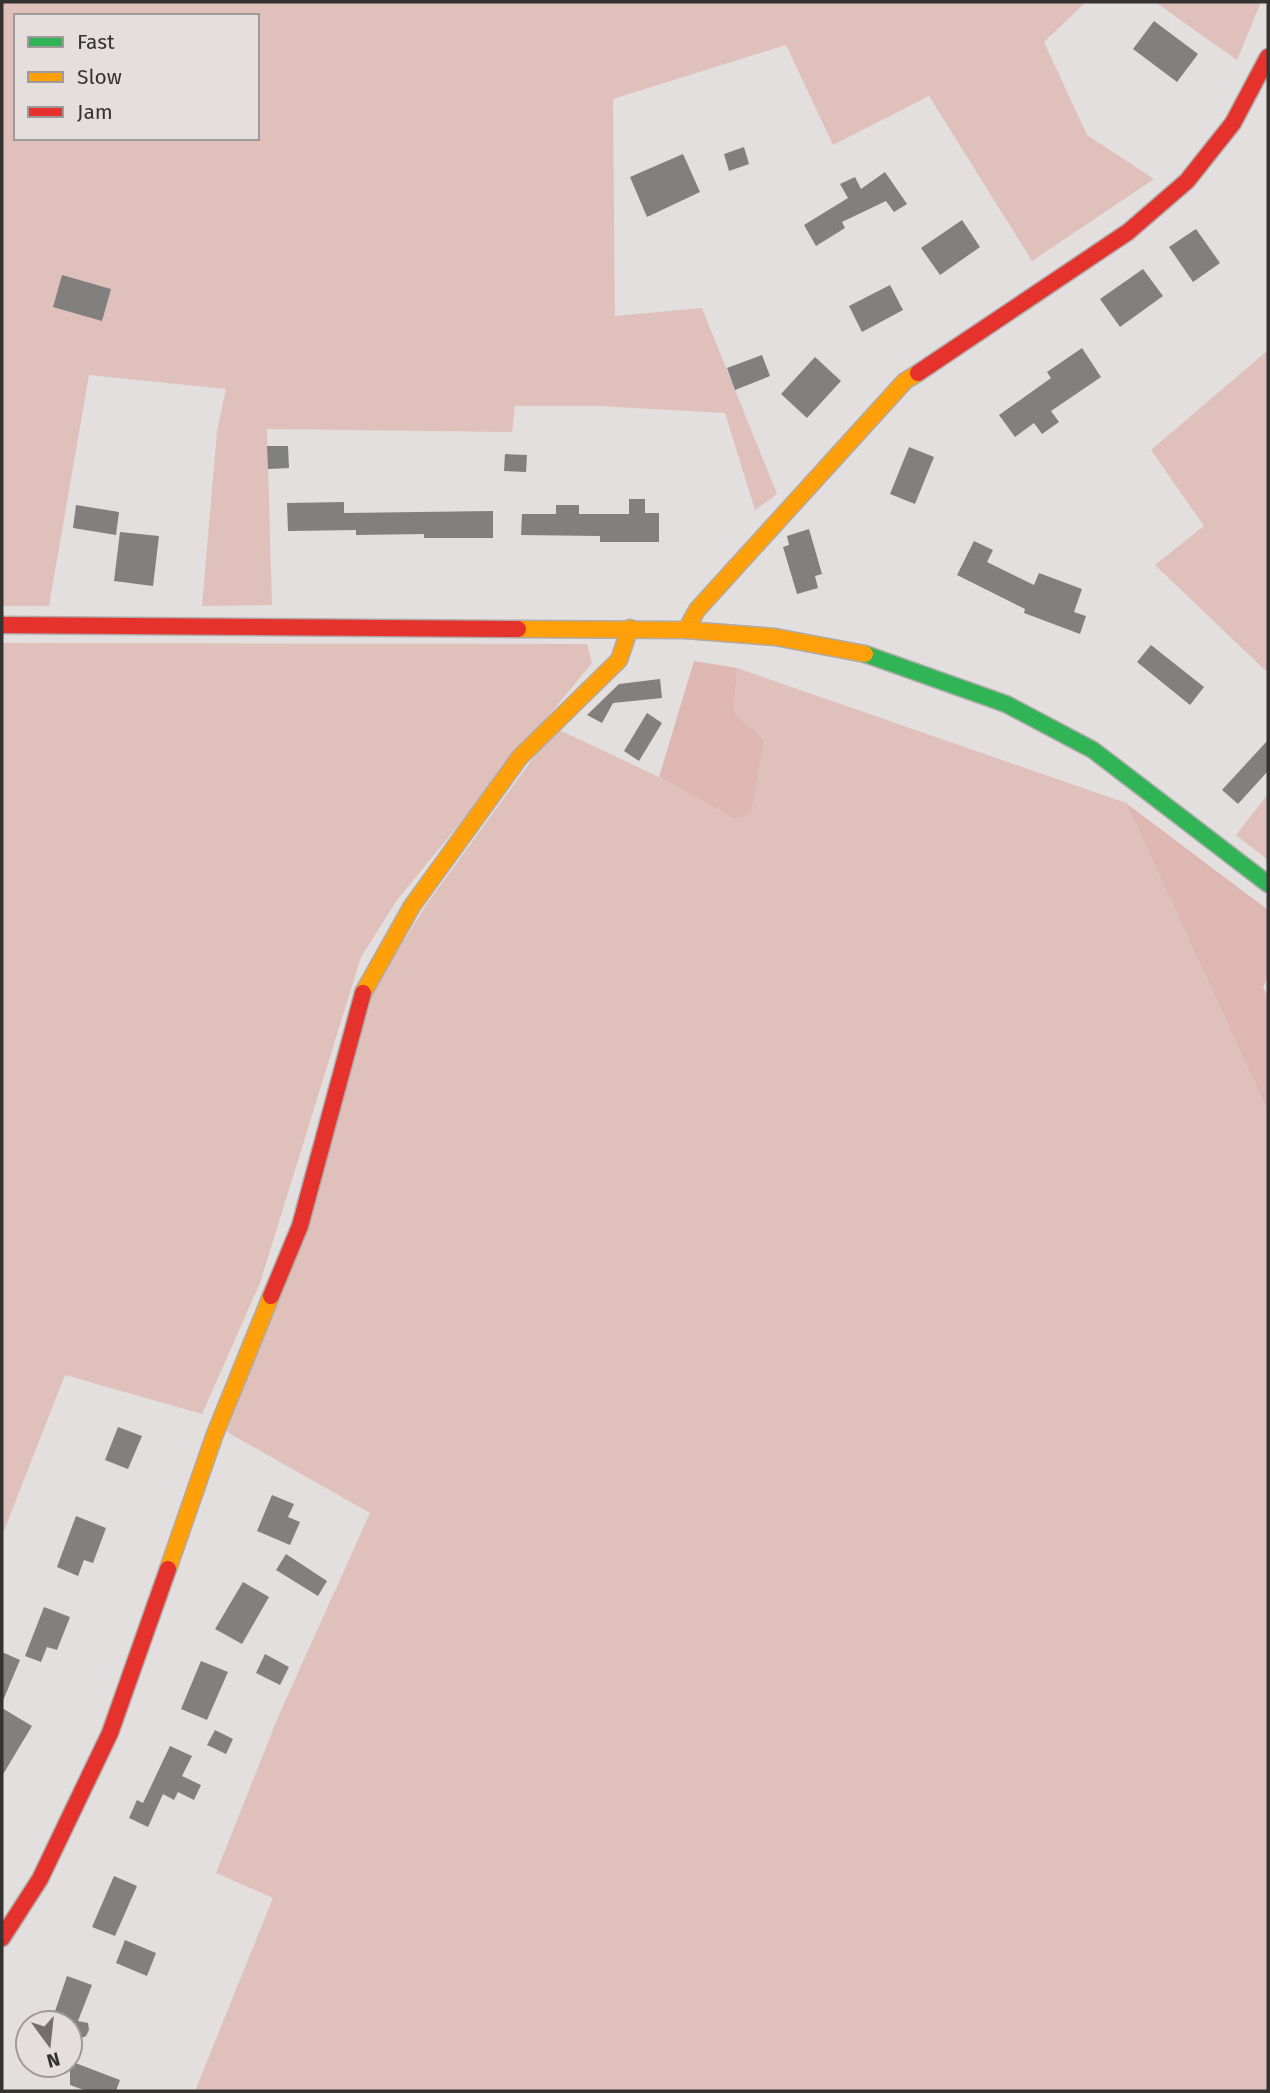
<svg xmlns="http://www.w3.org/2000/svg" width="1270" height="2093" viewBox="0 0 1270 2093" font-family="'Fira Sans',sans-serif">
<rect width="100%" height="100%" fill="#e3dfde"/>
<!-- green -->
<g fill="#e0c0bb" fill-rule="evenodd">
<path d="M2,2H1086L1044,42L1087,135L1154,179L1032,261L929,96L833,145L786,45L613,99L615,316L702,308L777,494L755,510L725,413L598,406H515L512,432L267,429L272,605L202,606L217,431L226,389L89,375L49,606H2ZM16,16H257V138H16Z"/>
<polygon points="1155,2 1261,2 1237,60"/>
<polygon points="1268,350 1268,673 1155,565 1204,526 1151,450"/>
<polygon points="2,643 587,644 592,663 397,900 361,957 260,1283 202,1414 65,1375 2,1536"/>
<polygon points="737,668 1126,803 1268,1112 1268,2091 195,2091 273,1898 216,1873 278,1717 370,1513 227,1432 372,992 426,905 555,728 659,777 735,819 734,713"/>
<polygon points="1268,794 1268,860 1236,835"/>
</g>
<!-- forest -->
<g fill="#deb7b2">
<polygon points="694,661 737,668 734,713 764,741 751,813 735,819 659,777"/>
<polygon points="1126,803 1268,910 1268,977 1263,987 1268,997 1268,1112"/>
</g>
<!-- building -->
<g fill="#827f7f">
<polygon points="1154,21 1198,54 1177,82 1133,49"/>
<polygon points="744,147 749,164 729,171 724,154"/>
<polygon points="683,154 700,192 647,217 630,177"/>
<polygon points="885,172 907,204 894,212 886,201 842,222 845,228 816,246 804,225 848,198 840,184 855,177 861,189"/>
<polygon points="962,220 980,247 940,275 921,248"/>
<polygon points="1196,229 1220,263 1193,282 1169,247"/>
<polygon points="1143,269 1163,296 1120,327 1100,299"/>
<polygon points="62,275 111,289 102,321 53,307"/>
<polygon points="890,285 903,310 862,332 849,306"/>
<polygon points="1082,348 1101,377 1051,411 1059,422 1042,434 1034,423 1015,437 999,415 1051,378 1047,372"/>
<polygon points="762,355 770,376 735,390 727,368"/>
<polygon points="815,357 841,381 807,418 781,394"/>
<polygon points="267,446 288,446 289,468 268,469"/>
<polygon points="909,447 934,457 915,504 890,494"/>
<polygon points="505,454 527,455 526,472 504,471"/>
<polygon points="629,499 645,499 645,513 659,513 659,542 600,542 600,536 521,535 522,514 556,514 556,505 579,505 579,514 629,514"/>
<polygon points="344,502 344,513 493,511 493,538 424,538 424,534 356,535 356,530 288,531 287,503"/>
<polygon points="76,505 119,512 116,535 73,528"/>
<polygon points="809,529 822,574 815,576 818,588 797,594 783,547 789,545 787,536"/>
<polygon points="120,532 159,536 153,586 114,581"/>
<polygon points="974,541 993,550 987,562 1034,585 1039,573 1082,589 1074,612 1086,616 1080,634 1024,613 1025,609 957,575"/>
<polygon points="1151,645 1204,687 1190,705 1137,662"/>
<polygon points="660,679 662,698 613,703 602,723 587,715 619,684"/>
<polygon points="647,713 662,723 639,761 624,751"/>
<polygon points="1268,740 1268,771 1238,804 1222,790"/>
<polygon points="118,1427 142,1436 128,1469 105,1460"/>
<polygon points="272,1495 294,1504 288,1517 300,1522 290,1545 257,1531"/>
<polygon points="76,1516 106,1528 93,1563 84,1560 78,1576 57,1567"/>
<polygon points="286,1554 327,1581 318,1596 276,1570"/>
<polygon points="243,1582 269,1597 242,1644 215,1629"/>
<polygon points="44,1607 70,1617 57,1650 47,1647 41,1662 25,1656"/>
<polygon points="2,1652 20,1660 2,1703"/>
<polygon points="265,1654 289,1667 280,1685 256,1673"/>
<polygon points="201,1661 228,1672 207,1720 181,1709"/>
<polygon points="2,1708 32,1726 2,1776"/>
<polygon points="215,1730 233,1739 226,1754 207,1745"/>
<polygon points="170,1746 192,1756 182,1776 201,1785 194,1800 178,1792 174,1800 163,1794 148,1827 129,1818 137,1800 143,1803"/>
<polygon points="114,1876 137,1886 115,1936 92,1927"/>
<polygon points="125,1940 156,1953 147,1976 116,1963"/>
<polygon points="67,1976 92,1985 78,2021 88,2023 89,2030 86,2036 70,2043 70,2023 51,2023"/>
<polygon points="70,2061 120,2080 116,2091 87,2091 70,2085"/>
</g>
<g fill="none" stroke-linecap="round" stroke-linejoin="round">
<defs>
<polyline id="fast" points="865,654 1006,704 1093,750 1268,884"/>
<g id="slow">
<polyline points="518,629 686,630 775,637 865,654"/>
<polyline points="686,630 697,610 905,381 918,373"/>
<polyline points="363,993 412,906 520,757 619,660 630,628"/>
<polyline points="168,1569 215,1434 271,1296"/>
</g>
<g id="jam">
<polyline points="918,373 1128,232 1187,181 1233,123 1268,57"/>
<polyline points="2,625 518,629"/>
<polyline points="271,1296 300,1226 363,993"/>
<polyline points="2,1938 40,1879 110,1733 168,1569"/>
</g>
</defs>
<!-- fast casing -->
<use href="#fast" stroke="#aeabaa" stroke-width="19"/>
<!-- slow casing -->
<use href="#slow" stroke="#aeabaa" stroke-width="19"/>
<!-- jam casing -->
<use href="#jam" stroke="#aeabaa" stroke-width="19"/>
<!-- fast -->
<use href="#fast" stroke="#30b455" stroke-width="16"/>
<!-- slow -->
<use href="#slow" stroke="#ff9f0a" stroke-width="16"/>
<!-- jam -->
<use href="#jam" stroke="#e5322d" stroke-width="16"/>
</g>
<!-- border -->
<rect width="1270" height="2093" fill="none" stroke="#353332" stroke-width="7"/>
<!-- legend -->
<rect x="14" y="14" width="245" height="126" fill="#e4dedd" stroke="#9e9a99" stroke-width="2"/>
<rect x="28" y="37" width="35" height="10" fill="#30b455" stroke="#9e9a99" stroke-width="2"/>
<text x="77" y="49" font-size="21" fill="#353332">Fast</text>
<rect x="28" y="72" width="35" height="10" fill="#ff9f0a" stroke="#9e9a99" stroke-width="2"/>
<text x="77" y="84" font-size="21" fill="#353332">Slow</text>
<rect x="28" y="107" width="35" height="10" fill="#e5322d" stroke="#9e9a99" stroke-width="2"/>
<text x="77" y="119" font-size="21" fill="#353332">Jam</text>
<!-- north arrow -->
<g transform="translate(49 2044) rotate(165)"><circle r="33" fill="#e4dedd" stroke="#9e9a99" stroke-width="2"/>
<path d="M0-5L12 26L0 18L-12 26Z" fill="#726f6e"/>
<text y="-10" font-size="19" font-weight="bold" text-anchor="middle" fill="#353332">N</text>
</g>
</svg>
